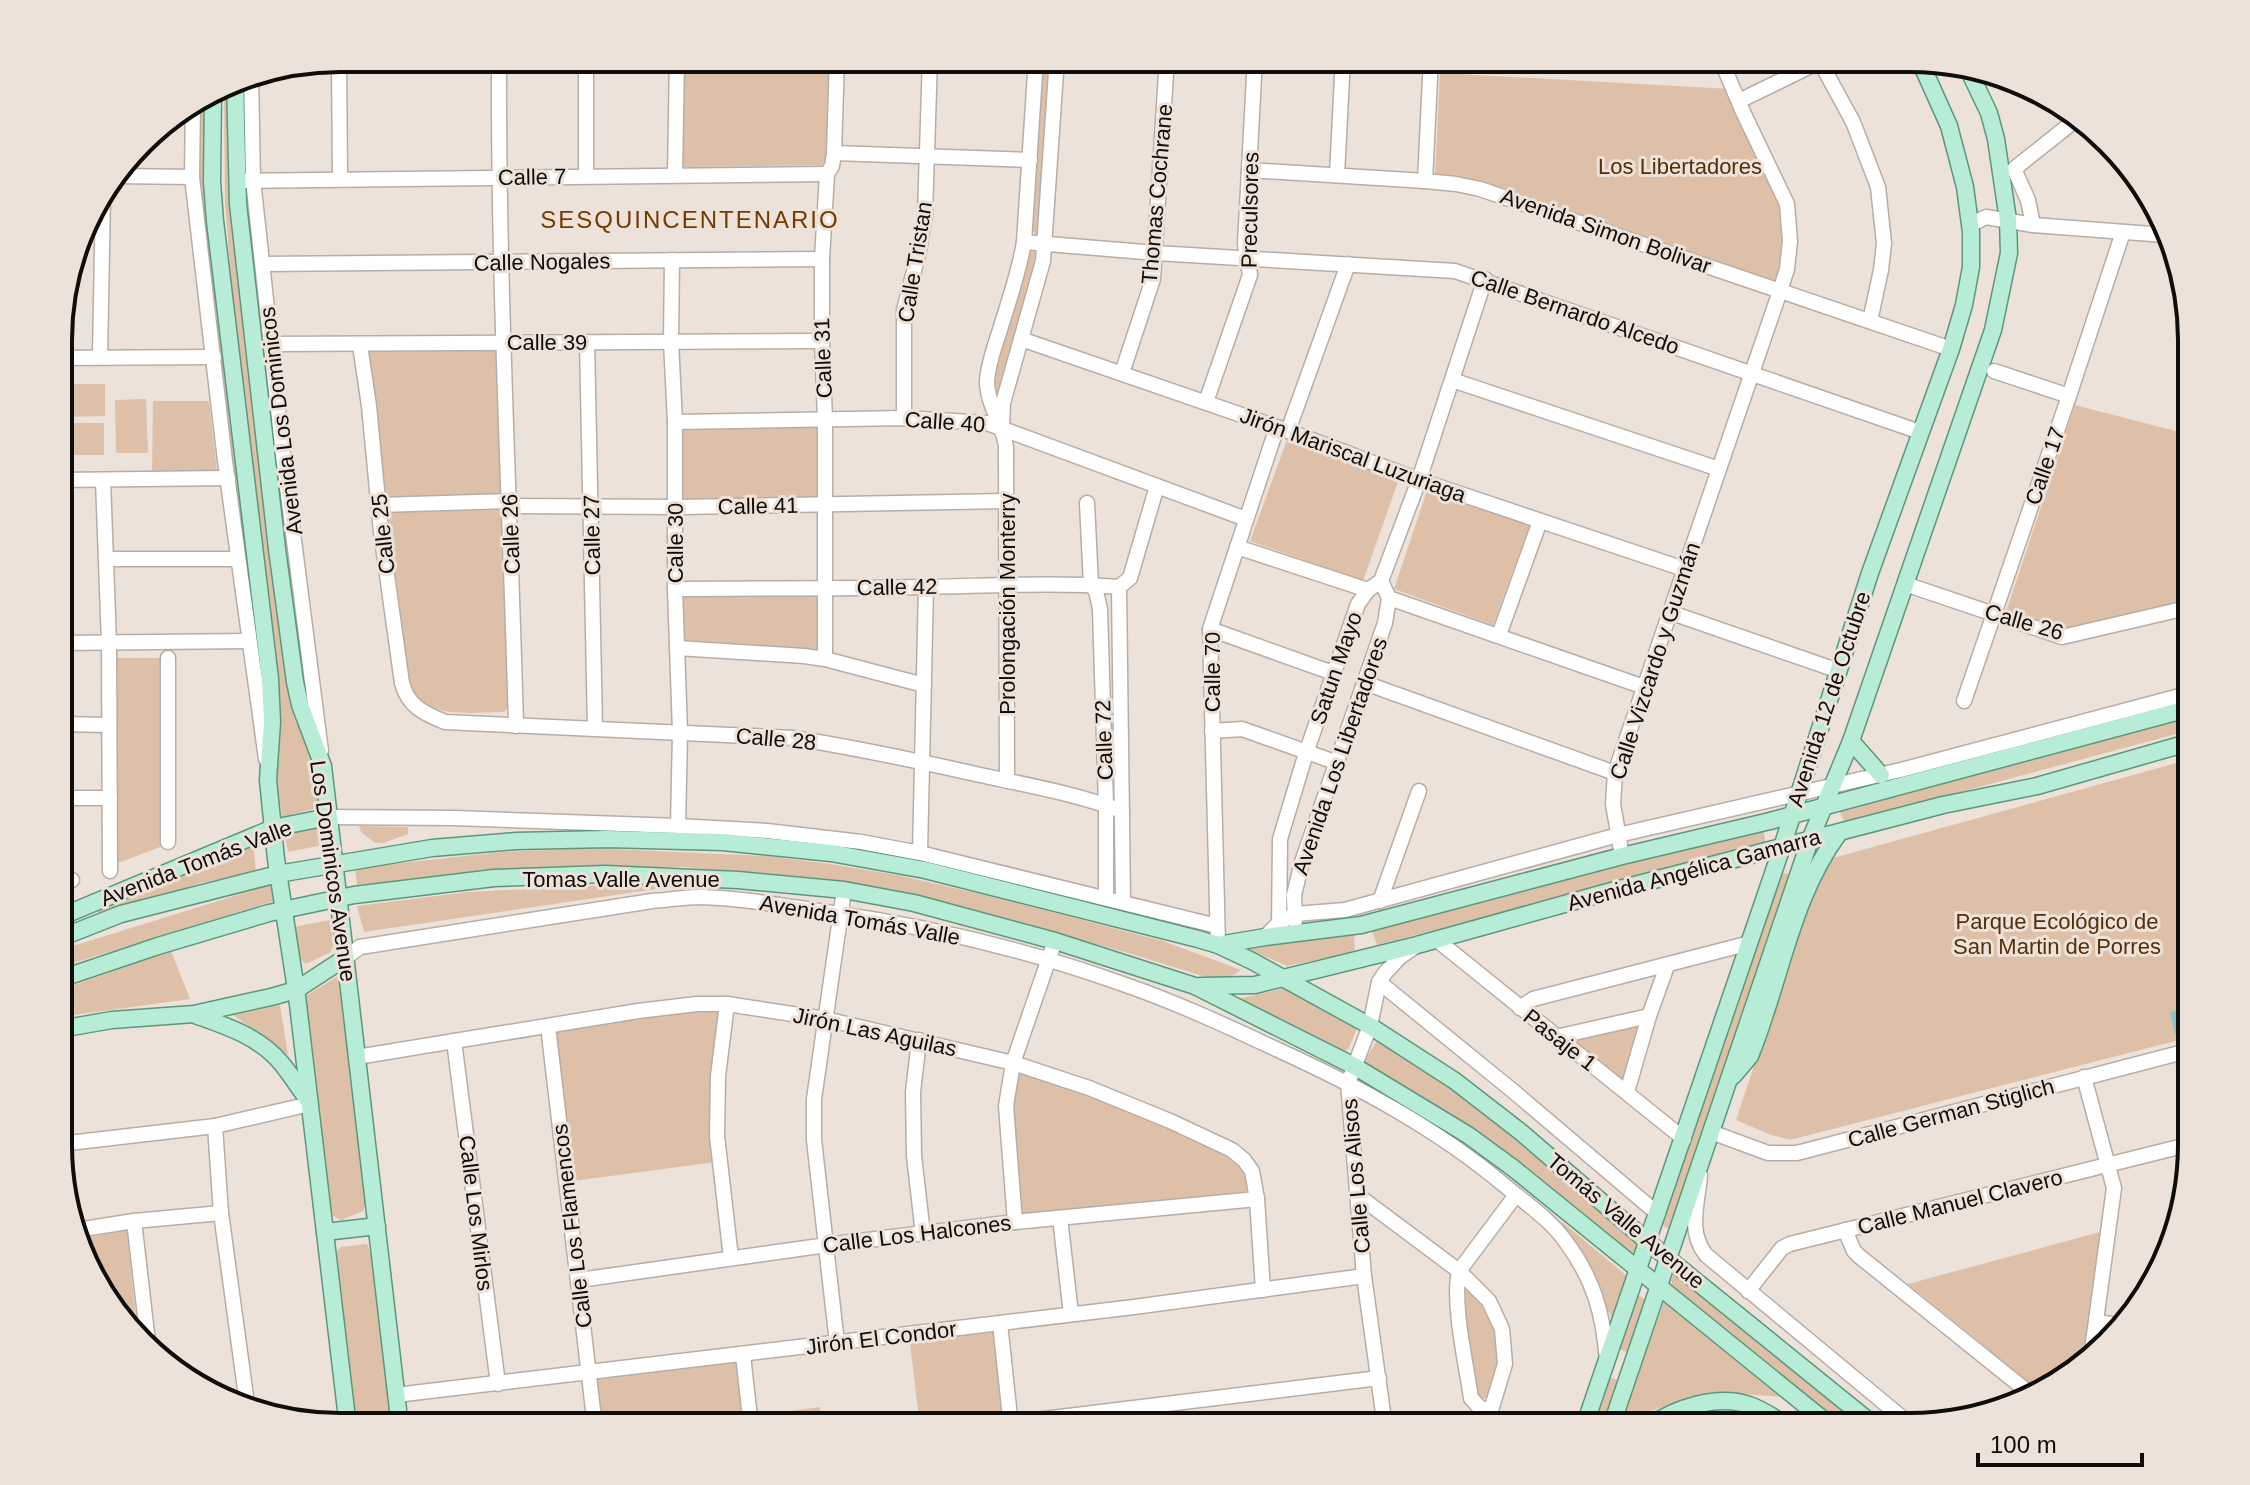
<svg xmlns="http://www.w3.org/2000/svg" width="2250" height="1485" viewBox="0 0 2250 1485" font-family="Arial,sans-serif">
<rect width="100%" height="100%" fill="#ede2d9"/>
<!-- green -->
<g fill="#dec0a9">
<polygon points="1041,58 1052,58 1038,235 1036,235 1032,229"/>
<polygon points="834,60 830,165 682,167 683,61"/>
<polygon points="1440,73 1731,89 1787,212 1781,284 1507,189 1457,176 1435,174"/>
<polygon points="232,79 233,198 321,807 282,817 276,775 276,746 233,308 225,201 224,85"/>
<polygon points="206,96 266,686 266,722 229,460 197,165 198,101"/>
<polygon points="240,183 246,183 311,710 308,711 297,666"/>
<polygon points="1031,251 1039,252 1040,261 995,400 993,377 1029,253"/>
<path d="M496,347L501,352L508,708L504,712C475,712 434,719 413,694C409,690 407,683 404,678L390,538L366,353L370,349Z"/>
<polygon points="60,384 105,384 105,416 60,417"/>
<polygon points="146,399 148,453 116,453 115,400"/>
<polygon points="153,401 209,401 217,472 152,473"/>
<polygon points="2075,405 2191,435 2191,603 2072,631 2053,627 2007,609"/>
<rect x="60" y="423" width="44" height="32"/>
<polygon points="819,424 820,500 684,504 677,500 678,429"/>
<polygon points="1288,437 1400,476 1363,581 1250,541"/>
<polygon points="1429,485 1531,522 1493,625 1394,589"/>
<polygon points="821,591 821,650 818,653 680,644 678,592"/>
<polygon points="113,658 165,658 165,845 113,865"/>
<polygon points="2191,717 2191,730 1845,823 1838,808"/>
<polygon points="2191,759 2191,1037 1790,1140 1771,1135 1736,1120 1822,861"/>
<polygon points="359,826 408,827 408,834 384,843 375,843 361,832"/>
<polygon points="317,828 322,833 323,845 288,852 285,835 289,830"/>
<polygon points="1763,828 1766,844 1377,945 1372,931"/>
<polygon points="253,842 256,872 200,883 101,918 97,909"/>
<polygon points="589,848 766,856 831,864 902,876 1002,899 1163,941 1241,970 1222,982 1125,952 955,906 818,879 685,867 548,867 357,885 355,868 502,852"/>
<polygon points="1781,873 1793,874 1671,1230 1660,1224"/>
<polygon points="626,884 677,886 364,932 357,906 468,892"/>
<polygon points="270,885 274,901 60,967 60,950"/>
<polygon points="330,920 334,944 331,952 306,964 299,958 293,927"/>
<polygon points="1354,934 1355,952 1287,966 1239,945"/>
<polygon points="171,951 190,999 60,1017 60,990"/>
<polygon points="340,975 367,1200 363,1211 341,1220 330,1214 304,997"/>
<polygon points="1286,988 1357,1028 1349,1048 1344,1052 1237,999"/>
<polygon points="280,1005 288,1055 233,1015"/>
<polygon points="719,1009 722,1014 716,1162 573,1181 555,1032 638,1018"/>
<polygon points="1641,1023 1625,1082 1574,1043 1574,1040"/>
<polygon points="1382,1041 1499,1120 1640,1246 1633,1253 1627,1251 1531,1174 1456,1118 1367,1066 1365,1060 1376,1042"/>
<polygon points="1021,1071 1145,1118 1236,1159 1243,1168 1251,1191 1026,1218 1022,1211 1011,1106"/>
<polygon points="1561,1221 1627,1276 1613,1320"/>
<polygon points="127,1230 137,1330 96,1286 80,1239"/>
<polygon points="2100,1232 2085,1357 2050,1389 2041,1392 1908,1284"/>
<polygon points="367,1244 370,1252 394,1427 352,1427 331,1257 341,1247"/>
<polygon points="1675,1272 1847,1410 1849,1416 1845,1424 1840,1424 1672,1286 1671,1280"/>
<path d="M1466,1287C1501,1326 1503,1346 1490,1396L1480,1400L1475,1391L1464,1319Z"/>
<polygon points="1637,1295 1647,1300 1629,1353 1619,1349"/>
<polygon points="1664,1302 1785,1397 1713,1392 1647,1412 1635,1427 1619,1427"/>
<polygon points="994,1331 1005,1427 920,1427 910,1343"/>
<polygon points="743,1355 751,1427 595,1427 590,1373"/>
<polygon points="1609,1377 1620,1381 1604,1427 1591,1427"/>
<polygon points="820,1407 822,1422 791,1426 790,1411"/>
</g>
<!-- water -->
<polygon fill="#88c5cd" points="2191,1007 2191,1030 2175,1034 2170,1012"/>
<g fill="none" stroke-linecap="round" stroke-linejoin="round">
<defs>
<g id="minor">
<polyline points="339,58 340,178"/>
<path d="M499,58C498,281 510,503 516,726"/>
<polyline points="586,58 586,176"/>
<polyline points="1818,58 1853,122 1878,187 1884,243 1881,270 1870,321"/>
<polyline points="251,76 253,180 283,455 321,751"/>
<polyline points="1739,101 1827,58"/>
<polyline points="193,104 192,177 225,461 266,759"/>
<polyline points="834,153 1030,160"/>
<polyline points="1249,170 1425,181 1456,184 1480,189 1951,349"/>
<polyline points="675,174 677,58"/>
<polyline points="1337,175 1343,58"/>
<polyline points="117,176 192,177"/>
<polyline points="243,181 827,174"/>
<polyline points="1425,181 1431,58"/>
<polyline points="1970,225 1986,217 2033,225 2165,235"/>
<polyline points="2033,225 2028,200 2014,169 2078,118"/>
<polyline points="1024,242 1156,253 1455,271 1920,432"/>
<polyline points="672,260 671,341 675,422 675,589 680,732 678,826"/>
<polyline points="263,264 822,259"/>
<polyline points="1021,339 1288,431 1419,480 1684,569"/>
<polyline points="587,342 595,728"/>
<polyline points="272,344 822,341"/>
<path d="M360,345L369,406L381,532L402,683C408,706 423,713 445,722L794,738C857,748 918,761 980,775C1027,785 1077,794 1122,811"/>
<polyline points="100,357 103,195"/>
<polyline points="60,358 214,357"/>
<polyline points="1994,371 2069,396"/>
<polyline points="1122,373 1153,279 1167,58"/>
<polyline points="1452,380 1719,469"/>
<polyline points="1206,402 1250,275 1245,244 1255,58"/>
<polyline points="904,418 904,310 919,251 925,214 930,58"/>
<polyline points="675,422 904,418 987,423 1246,519"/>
<polyline points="1002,427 1003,403 1043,261 1057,58"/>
<polyline points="1288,431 1348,264"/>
<polyline points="60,480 228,478"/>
<polyline points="103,480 109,643 110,871"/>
<polyline points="1087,503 1091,585 1096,591 1100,609 1106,805 1106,897"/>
<polyline points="379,505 510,501"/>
<polyline points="511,506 681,507 1006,501"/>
<polyline points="1237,547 1368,590"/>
<polyline points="106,559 238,559"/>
<polyline points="1905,584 2062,637 2191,607"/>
<polyline points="1119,587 1123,902"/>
<polyline points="1119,587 1130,578 1157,486"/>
<path d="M675,589C758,588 840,589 922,587C988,586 1054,582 1119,587"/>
<polyline points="1389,598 1644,687"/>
<polyline points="1669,612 1839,671"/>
<polyline points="1210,629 1333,673"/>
<polyline points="1499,635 1540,521"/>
<polyline points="60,643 248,641"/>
<polyline points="677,648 804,656 825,659 924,685"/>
<polyline points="825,659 825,420 822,341 822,259 827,174 832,166 834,153 837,58"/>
<polyline points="1365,683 1615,773"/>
<polyline points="1964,701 2069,396 2123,232"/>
<polyline points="60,724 109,725"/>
<polyline points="1212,731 1242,729 1338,763"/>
<path d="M1007,781L1006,447C1004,424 987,406 987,381C988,365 994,348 999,333C1008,303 1019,273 1024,242L1036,58"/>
<polyline points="60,798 110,798"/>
<polyline points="328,817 454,818 678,826 767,831 861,842 920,853 1217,926"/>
<polyline points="168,842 168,658"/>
<polyline points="920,853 926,587"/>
<polyline points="1622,856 1613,804 1615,773 1780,291 1787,269 1790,241 1787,204 1743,112 1720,58"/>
<polyline points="60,881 72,880"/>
<polyline points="1380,901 1419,791"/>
<polyline points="1295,921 1294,895 1302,862 1385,623 1389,598 1381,581"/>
<polyline points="1279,931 1280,839 1306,753 1358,604 1368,590 1381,581 1419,480 1485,279"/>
<polyline points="1265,937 1279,923 1295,914 1345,910 1618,835 1901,770 2191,693"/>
<polyline points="1437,940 1684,1139"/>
<polyline points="1218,945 1210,629 1277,427"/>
<path d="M345,958L360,947L652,901C668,900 684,897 700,897C742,898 785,906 826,912C926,926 1025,949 1120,983C1173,1001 1225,1025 1276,1049C1357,1086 1435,1127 1504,1185C1524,1202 1551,1220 1566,1242C1594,1280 1603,1313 1607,1360"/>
<polyline points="1379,982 1513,1091 1658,1214"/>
<polyline points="727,1004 718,1076 717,1136 731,1258"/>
<polyline points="1520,1008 1533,999 1750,943"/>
<polyline points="548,1026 595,1427"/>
<polyline points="1556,1037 1649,1016"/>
<polyline points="919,1040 913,1092 914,1156 923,1234"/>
<polyline points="454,1041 498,1384"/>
<polyline points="357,1057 638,1011 697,1004 727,1004 825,1019 1013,1063 1089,1088 1170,1121 1232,1150 1244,1160 1252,1171 1257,1199 1263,1290"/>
<polyline points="2084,1077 2114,1188 2092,1350"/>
<polyline points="1627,1092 1649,1016 1667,966"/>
<polyline points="215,1126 221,1213 248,1411"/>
<polyline points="1711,1132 1768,1153 1797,1153 2191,1050"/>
<polyline points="60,1144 215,1126 310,1104"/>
<path d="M1700,1175C1698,1203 1687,1231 1706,1255L1912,1426"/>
<polyline points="1356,1194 1459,1271 1489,1301 1502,1329 1505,1364 1486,1427"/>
<polyline points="1060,1218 1071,1314"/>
<polyline points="134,1221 148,1342"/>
<polyline points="1015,1222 1006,1106 1013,1063 1055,941"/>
<polyline points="77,1230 134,1221 221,1213"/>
<polyline points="1845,1230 1854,1251 1859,1256 2032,1395"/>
<polyline points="579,1280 827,1245 1015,1222 1257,1199"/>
<polyline points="1748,1291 1782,1248 1790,1244 2191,1144"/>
<polyline points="2096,1322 2119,1325"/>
<polyline points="1000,1323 1011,1427"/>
<polyline points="837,1343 814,1140 814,1099 844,890"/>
<polyline points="743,1355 751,1427"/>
<polyline points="396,1395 1134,1307 1364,1276"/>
<path d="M1490,1411L1479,1407L1471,1398C1466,1363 1452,1304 1459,1271L1516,1195"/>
<polyline points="1011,1423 1379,1378"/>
<polyline points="1385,1427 1364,1276 1348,1083 1370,1026 1379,982 1385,973 1400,957 1416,946"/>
</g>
<g id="major">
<polyline points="235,79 238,204 277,549 295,682 300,705 323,766 400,1427"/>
<polyline points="213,92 212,182 215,221 270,679 272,722 268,780 276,859 297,996 348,1427"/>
<polyline points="1851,741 1881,775"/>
<polyline points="60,917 273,828 328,817"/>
<polyline points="60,938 121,914 278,874 432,848 516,841 607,839 723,842 831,853 925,870 1198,939 1218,945 1252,961 1370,1026 1455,1081 1522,1133 1649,1243 1875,1426"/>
<polyline points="1218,945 1265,937 1361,925 1622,856 1770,821 2191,708"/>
<polyline points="60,979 158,946 269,913 354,895 494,878 605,874 738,880 844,890 914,903 1055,941 1195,986 1354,1066 1468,1135 1513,1168 1831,1426"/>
<polyline points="1200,986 1255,985 1417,945 1604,893 1943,805 2037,786 2191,742"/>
<path d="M195,1015C227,1026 260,1037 282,1064C291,1075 299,1088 308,1100"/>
<polyline points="60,1029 112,1020 194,1014 271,997 296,990 345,958"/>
<path d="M1733,1076L1750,1056C1780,983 1791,897 1839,833"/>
<polyline points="325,1232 377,1226"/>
<polyline points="1584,1427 1782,847 1870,573 1951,349 1964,305 1971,267 1971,232 1965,187 1949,126 1919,59"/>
<polyline points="1611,1427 1810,840 1851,741 1993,330 2009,253 2008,220 1996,139 1989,113 1967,67"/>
<path d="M1648,1427C1675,1408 1717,1394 1749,1405C1762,1409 1775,1418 1787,1426"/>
</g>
</defs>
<!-- minor casing -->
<use href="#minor" stroke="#b8ada5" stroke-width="17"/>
<!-- major casing -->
<use href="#major" stroke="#5d967c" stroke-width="19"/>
<!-- minor -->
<use href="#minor" stroke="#fff" stroke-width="14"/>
<!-- major -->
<use href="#major" stroke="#b7ecd6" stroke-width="16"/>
</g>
<g text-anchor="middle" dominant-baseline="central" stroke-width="6" stroke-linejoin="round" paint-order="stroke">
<!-- park labels -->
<g font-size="22" fill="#542e08" stroke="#ede2d9">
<text x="1680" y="166">Los Libertadores</text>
<text x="2057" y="921">Parque Ecológico de<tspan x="2057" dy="25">San Martin de Porres</tspan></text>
</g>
<!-- street labels -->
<g font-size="22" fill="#100d0a" stroke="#ede2d9">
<text transform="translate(532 177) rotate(-1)">Calle 7</text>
<text transform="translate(1157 194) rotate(-85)">Thomas Cochrane</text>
<text transform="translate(1250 210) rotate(-89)">Preculsores</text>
<text transform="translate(1606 231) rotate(19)">Avenida Simon Bolivar</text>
<text transform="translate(542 262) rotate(-1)">Calle Nogales</text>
<text transform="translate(915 262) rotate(-81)">Calle Tristan</text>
<text transform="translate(1575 312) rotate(19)">Calle Bernardo Alcedo</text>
<text x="547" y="342">Calle 39</text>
<text transform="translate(823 358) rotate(-92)">Calle 31</text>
<text transform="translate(281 421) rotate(-97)">Avenida Los Dominicos</text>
<text transform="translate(945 422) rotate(4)">Calle 40</text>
<text transform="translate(1353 455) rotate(20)">Jirón Mariscal Luzuriaga</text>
<text transform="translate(2045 466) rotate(-71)">Calle 17</text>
<text transform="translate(758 506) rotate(-1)">Calle 41</text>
<text transform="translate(383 534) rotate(-96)">Calle 25</text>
<text transform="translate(511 534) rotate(-92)">Calle 26</text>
<text transform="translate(592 535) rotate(-91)">Calle 27</text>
<text transform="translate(675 543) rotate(-90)">Calle 30</text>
<text transform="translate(897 587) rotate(-1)">Calle 42</text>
<text transform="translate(1007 604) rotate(-90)">Prolongación Monterry</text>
<text transform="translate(2024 622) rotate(16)">Calle 26</text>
<text transform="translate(1655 661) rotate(-72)">Calle Vizcardo y Guzmán</text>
<text transform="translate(1336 668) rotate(-71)">Satun Mayo</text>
<text transform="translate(1212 672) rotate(-90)">Calle 70</text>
<text transform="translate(1829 699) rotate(-72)">Avenida 12 de Octubre</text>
<text transform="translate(776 739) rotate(5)">Calle 28</text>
<text transform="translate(1104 740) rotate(-92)">Calle 72</text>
<text transform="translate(1340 756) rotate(-71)">Avenida Los Libertadores</text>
<text transform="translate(196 863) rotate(-21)">Avenida Tomás Valle</text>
<text transform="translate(1694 870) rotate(-15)">Avenida Angélica Gamarra</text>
<text transform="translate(333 871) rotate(82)">Los Dominicos Avenue</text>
<text x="621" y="879">Tomas Valle Avenue</text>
<text transform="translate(860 920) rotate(10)">Avenida Tomás Valle</text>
<text transform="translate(875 1032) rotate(12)">Jirón Las Aguilas</text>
<text transform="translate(1560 1040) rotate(38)">Pasaje 1</text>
<text transform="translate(1951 1113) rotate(-15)">Calle German Stiglich</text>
<text transform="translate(1356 1176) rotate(-95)">Calle Los Alisos</text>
<text transform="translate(1960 1202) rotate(-14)">Calle Manuel Clavero</text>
<text transform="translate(476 1213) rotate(83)">Calle Los Mirlos</text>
<text transform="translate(1626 1221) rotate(40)">Tomás Valle Avenue</text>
<text transform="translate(572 1226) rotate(-97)">Calle Los Flamencos</text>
<text transform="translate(917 1234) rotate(-7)">Calle Los Halcones</text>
<text transform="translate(881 1338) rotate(-7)">Jirón El Condor</text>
</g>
<!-- neighbourhood labels -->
<g font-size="24" letter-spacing="2" fill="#723b00" stroke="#ede2d9">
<text x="690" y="219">SESQUINCENTENARIO</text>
</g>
</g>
<!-- crop -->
<path d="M0 0H2250V1485H0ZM340 72H1910A268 268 0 0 1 2178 340V1145A268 268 0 0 1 1910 1413H340A268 268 0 0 1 72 1145V340A268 268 0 0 1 340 72Z" fill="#ede2d9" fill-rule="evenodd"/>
<path fill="none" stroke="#100d0a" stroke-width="4" d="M340 72H1910A268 268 0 0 1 2178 340V1145A268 268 0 0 1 1910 1413H340A268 268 0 0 1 72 1145V340A268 268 0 0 1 340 72Z"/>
<!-- scale -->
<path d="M1978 1453v12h164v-12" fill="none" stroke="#100d0a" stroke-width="4"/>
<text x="1990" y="1453" font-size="24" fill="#100d0a" stroke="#ede2d9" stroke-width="6" paint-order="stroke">100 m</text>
</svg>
